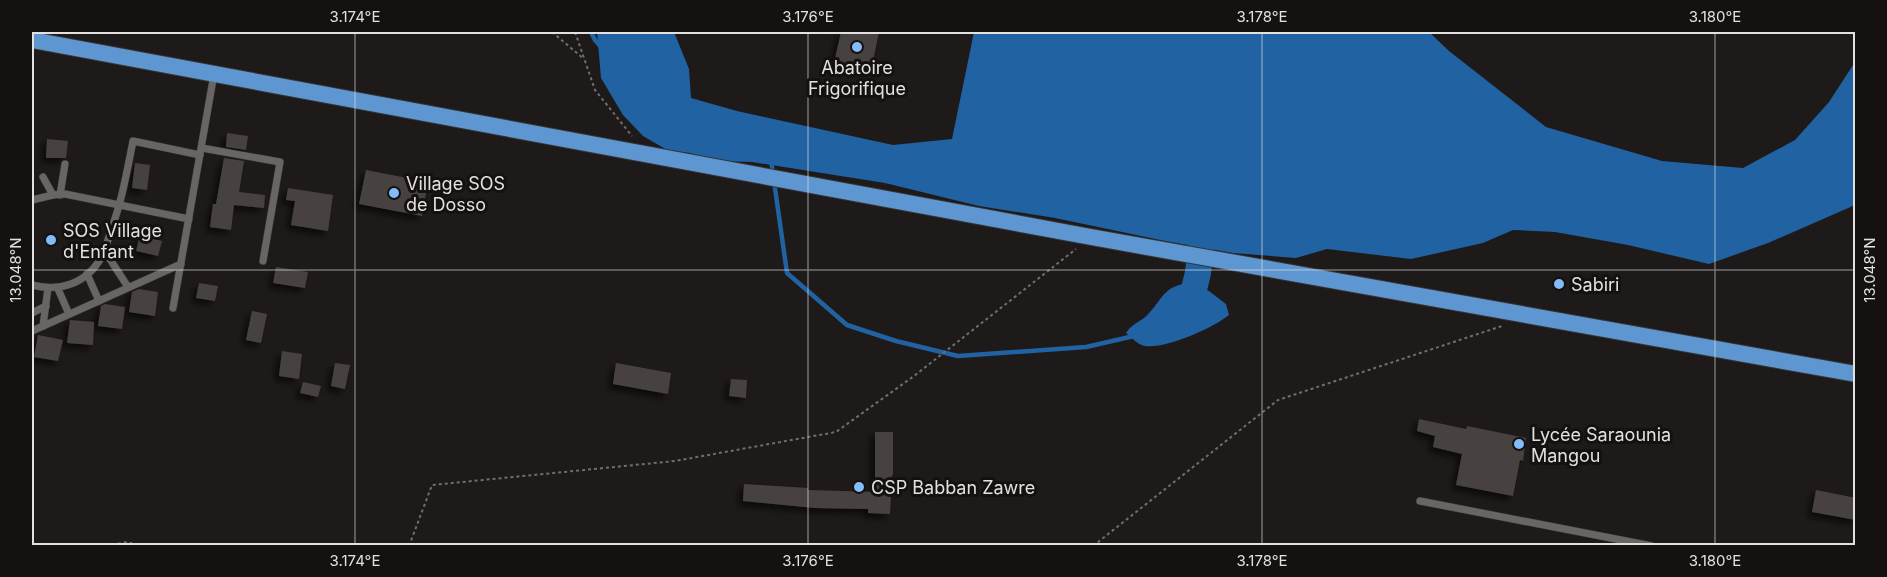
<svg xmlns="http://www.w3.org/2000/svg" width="1887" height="577" viewBox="0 0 1887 577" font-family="Inter,sans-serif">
<defs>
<filter id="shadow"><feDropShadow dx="-4.5" dy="4.5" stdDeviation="3" flood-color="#0009"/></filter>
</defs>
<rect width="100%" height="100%" fill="#1d1a19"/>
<!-- water -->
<g fill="#2062a2">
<polygon points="597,32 674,32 689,69 691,98 737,111 893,145 952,139 974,32 1429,32 1449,51 1546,127 1662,161 1743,168 1795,140 1829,102 1855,62 1855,205 1768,243 1709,264 1628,245 1555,232 1513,230 1483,243 1411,259 1327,249 1296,258 1233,253 1165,241 1055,218 979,206 885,183 752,162 717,161 690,153 667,150 643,136 623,115 601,78"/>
<path d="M1188,283L1209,291L1226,304L1229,315C1213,328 1166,349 1145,346C1138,345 1132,338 1126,333C1132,324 1136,324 1144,318C1162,303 1160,287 1188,283Z"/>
</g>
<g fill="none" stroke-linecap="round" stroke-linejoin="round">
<!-- stream -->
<g stroke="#2062a2" stroke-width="4.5">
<polyline points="591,32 595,40 601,47"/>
<polyline points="771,160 787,273 847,325 896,341 958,356 1086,347 1134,336"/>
</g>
<!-- river -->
<polyline stroke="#2062a2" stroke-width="26" points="1191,301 1198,273 1205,213"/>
</g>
<!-- building -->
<g fill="#464341" filter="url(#shadow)">
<polygon points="841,32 879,32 871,70 834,63"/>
<polygon points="227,133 248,136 246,150 226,147"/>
<polygon points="47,139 68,141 66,158 46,158"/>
<polygon points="224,158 244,161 239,192 265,195 264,208 234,205 231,230 210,227 213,204 216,204"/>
<polygon points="135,163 150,165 147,190 132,188"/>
<polygon points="366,170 428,182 422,216 359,204"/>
<polygon points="288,188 333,195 328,231 291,225 295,201 286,200"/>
<polygon points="140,235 162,241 158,256 136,251"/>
<polygon points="276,267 308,272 305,288 273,283"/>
<polygon points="199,283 218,286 215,301 196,298"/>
<polygon points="139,289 158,292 155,316 129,312 132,292"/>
<polygon points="105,304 125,307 122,329 98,326 101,306"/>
<polygon points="252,311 267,314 261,343 246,340"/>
<polygon points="70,320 94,322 93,345 67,343"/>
<polygon points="38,335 63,340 58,361 34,357"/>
<polygon points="282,351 302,354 299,379 279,376"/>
<polygon points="335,363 350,365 345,389 331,386"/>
<polygon points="616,363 671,373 668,394 613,384"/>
<polygon points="731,379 747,380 746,398 729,396"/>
<polygon points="303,382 321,386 318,397 300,393"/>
<polygon points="1419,419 1466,429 1467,426 1526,438 1523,461 1520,460 1513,496 1456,485 1462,454 1433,447 1435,436 1417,431"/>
<polygon points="875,432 893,432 893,475 892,475 890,514 868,513 868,509 815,508 743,501 744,484 808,488 808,490 875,492"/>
<polygon points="1816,490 1856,498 1856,520 1812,512"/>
</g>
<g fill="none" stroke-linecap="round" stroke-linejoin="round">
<defs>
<g id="service">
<polyline points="202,148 280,162 263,261"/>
<polyline points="43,177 53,195"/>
<polyline points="60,195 65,164"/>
<polyline points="32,200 53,195 65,194 189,219"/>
<polyline points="104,250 128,287"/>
<polyline points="87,274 99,301"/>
<path d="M32,285C60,292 87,284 102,256C106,248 108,239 111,230C122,201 127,171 133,141L200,155"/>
<polyline points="58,289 69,314"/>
<polyline points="173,308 214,74"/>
<polyline points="32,313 46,306"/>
<polyline points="43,326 48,288"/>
<polyline points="32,331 181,264"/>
<polyline points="1420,501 1652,546"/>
</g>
<polyline id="trunk" points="32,40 1091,237 1856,374"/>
</defs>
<!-- service casing -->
<use href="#service" stroke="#383635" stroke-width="8"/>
<!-- trunk casing -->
<use href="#trunk" stroke="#383635" stroke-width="18"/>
<!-- path -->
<g stroke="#716f6e" stroke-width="2" stroke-dasharray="3 3" stroke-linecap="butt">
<polyline points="552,32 584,59"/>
<polyline points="575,32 595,90 632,136"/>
<polyline points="106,546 127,542 140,546"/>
<polyline points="409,546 432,485 675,461 836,432 914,376 1076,249"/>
<polyline points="1093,546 1278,400 1502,326"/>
</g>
<!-- service -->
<use href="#service" stroke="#696564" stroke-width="7"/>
<!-- trunk -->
<use href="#trunk" stroke="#5e96d2" stroke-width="16"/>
</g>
<!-- ticks -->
<path fill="none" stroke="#e3e1e0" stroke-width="1.5" stroke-opacity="0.45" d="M355,32V546M808,32V546M1262,32V546M1715,32V546M32,270H1856"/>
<!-- markers -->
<g fill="#82bcfa" stroke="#141110" stroke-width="2">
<circle cx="857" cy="47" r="6"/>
<circle cx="394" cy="193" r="6"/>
<circle cx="51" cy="240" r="6"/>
<circle cx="1559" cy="284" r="6"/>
<circle cx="1519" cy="444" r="6"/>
<circle cx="859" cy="487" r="6"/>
</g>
<g text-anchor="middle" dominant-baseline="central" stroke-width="6" stroke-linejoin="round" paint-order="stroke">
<!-- poi labels -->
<g font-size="18" fill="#e3e1e0" stroke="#141110" text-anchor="start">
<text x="857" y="67" text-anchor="middle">Abatoire<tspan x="857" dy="21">Frigorifique</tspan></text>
<text x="406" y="183">Village SOS<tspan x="406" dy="21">de Dosso</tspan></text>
<text x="63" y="230">SOS Village<tspan x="63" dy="21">d'Enfant</tspan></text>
<text x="1571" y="284">Sabiri</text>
<text x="1531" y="434">Lycée Saraounia<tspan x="1531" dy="21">Mangou</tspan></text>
<text x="871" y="487">CSP Babban Zawre</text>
</g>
</g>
<!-- border -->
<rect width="1887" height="577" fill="none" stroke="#141110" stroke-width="66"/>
<rect x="33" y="33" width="1821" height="511" fill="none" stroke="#e3e1e0" stroke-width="2"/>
<g font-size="15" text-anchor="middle" fill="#e3e1e0">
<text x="355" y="22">3.174°E</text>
<text x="808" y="22">3.176°E</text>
<text x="1262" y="22">3.178°E</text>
<text x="1715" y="22">3.180°E</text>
<text transform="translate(16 270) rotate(-90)" y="5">13.048°N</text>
<text transform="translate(1870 270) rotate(-90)" y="5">13.048°N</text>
<text x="355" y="566">3.174°E</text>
<text x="808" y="566">3.176°E</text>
<text x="1262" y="566">3.178°E</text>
<text x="1715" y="566">3.180°E</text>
</g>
</svg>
